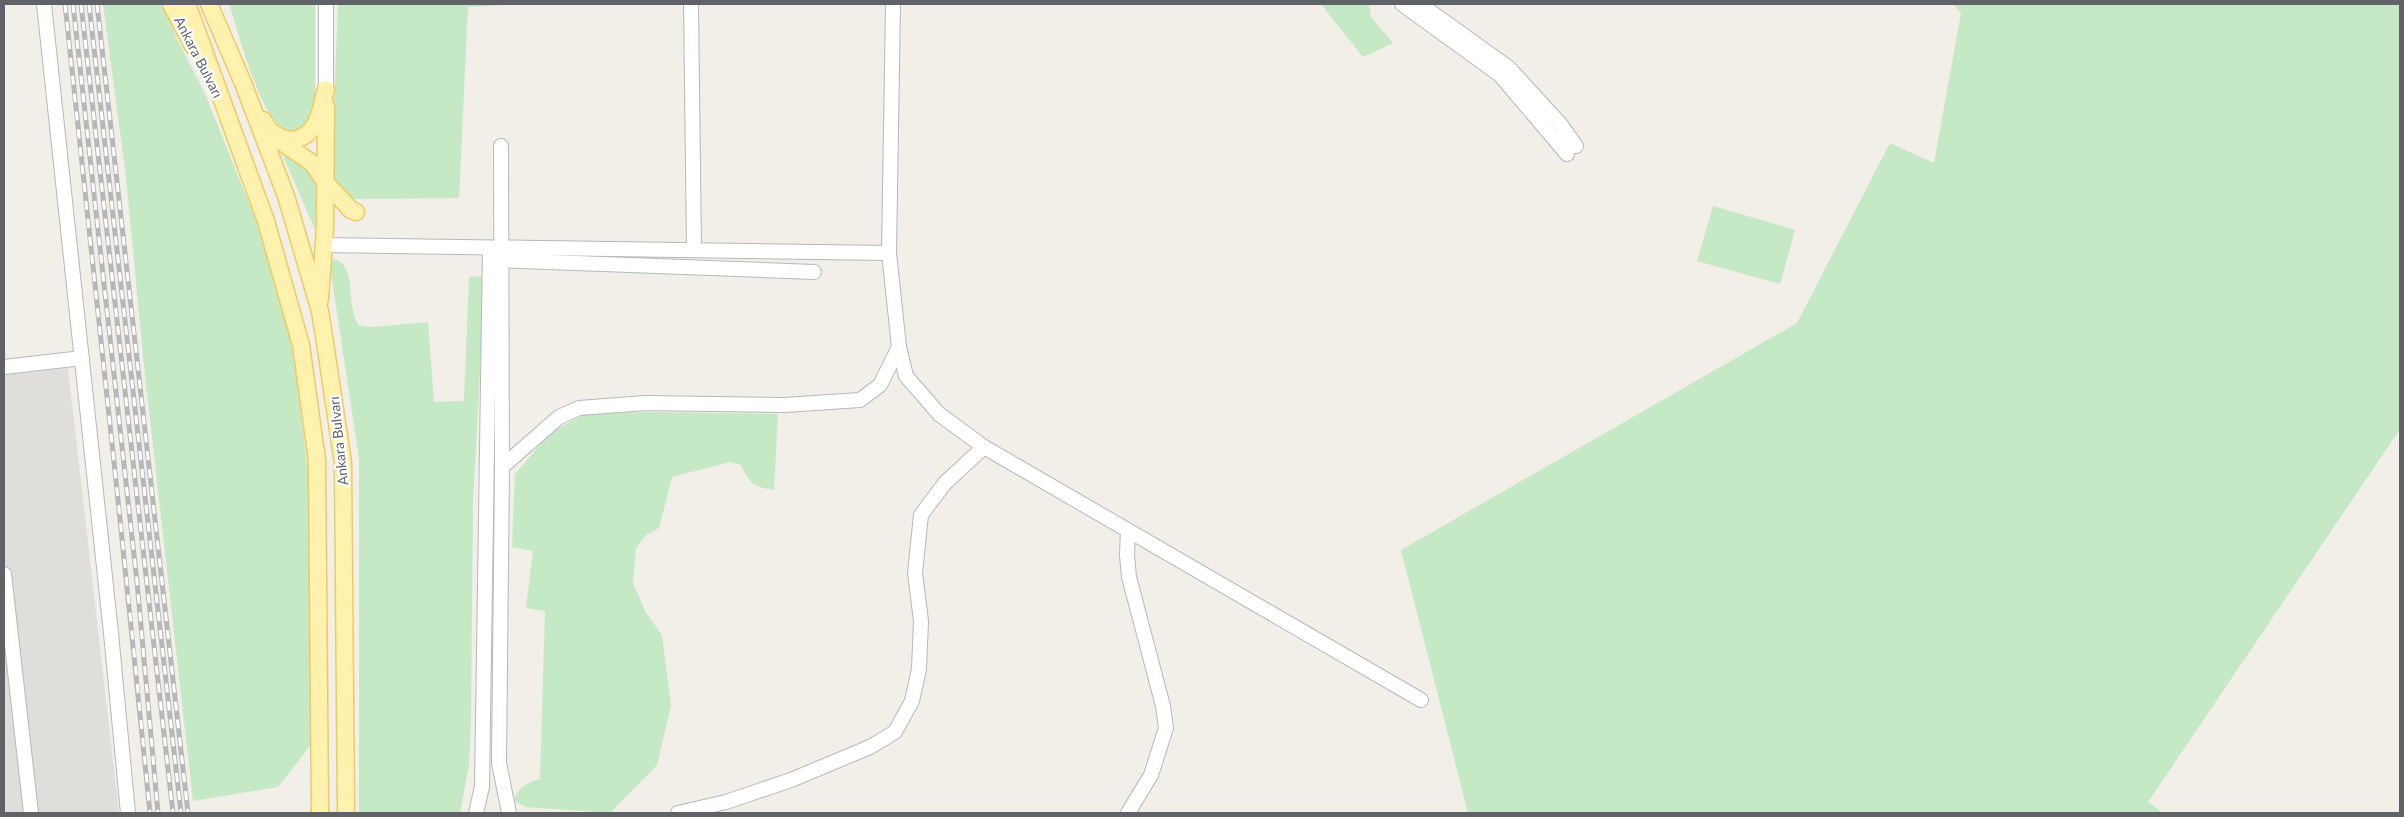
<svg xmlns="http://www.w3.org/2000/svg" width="2404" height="817" viewBox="0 0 2404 817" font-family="Lato,sans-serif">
<rect width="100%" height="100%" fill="#f1efe8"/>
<!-- industrial -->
<polygon fill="#e0deda" points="68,368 119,813 4,813 4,375"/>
<!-- green -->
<g fill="#c5e8c5">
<polygon points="103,4 163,4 176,37 206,96 256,221 285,316 295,364 308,472 313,742 278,787 193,801 143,357 126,177"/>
<path d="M229,4H315V114C311,122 307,125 299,130C266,149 237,25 229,4Z"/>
<polygon points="338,4 526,4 468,7 459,198 350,199 331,173"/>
<polygon points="1321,4 1369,4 1371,17 1393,43 1363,57"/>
<polygon points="1953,4 2400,4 2400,429 2148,802 2163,813 1468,813 1401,550 1797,323 1890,143 1934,163 1961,13"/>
<polygon points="281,151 311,166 317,184 315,230"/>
<polygon points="1713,206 1795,230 1780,284 1697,261"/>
<path d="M334,259C359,266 344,309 360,326L374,327L428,322L434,402L464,401L469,277L485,276L473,501L471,717L469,765L460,813H359V458L330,267L331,261Z"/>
<path d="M646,412L778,414L774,490C753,487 750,483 741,465L730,462L672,477L659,528L646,535L636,548L633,583L645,611L662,635L671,706L657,765L610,813L526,807L514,801C518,787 527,783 540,779L545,611L526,608L533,551L512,547L515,474L550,433L587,413Z"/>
</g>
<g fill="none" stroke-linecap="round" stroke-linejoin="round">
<defs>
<g id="minor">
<polyline points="44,4 111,633 128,813"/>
<polyline points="691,4 694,249"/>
<polyline points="893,4 889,253 899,347 906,376 939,414 984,447 1421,700"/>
<polyline points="1402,4 1500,75 1567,154"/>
<polyline points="1420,4 1509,68 1561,125 1576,146"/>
<polyline points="326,89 326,4"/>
<polyline points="501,146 502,467 499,763 509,813"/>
<polyline points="323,245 889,253"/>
<polyline points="495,260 814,272"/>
<polyline points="4,367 82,358"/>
<polyline points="502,467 559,417 579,408 645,403 785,405 860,400 880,385 899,347"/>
<polyline points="1128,531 1127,555 1129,577 1163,706 1166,728 1151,775 1128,813"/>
<polyline points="4,574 31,813"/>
<polyline points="476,813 482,787 490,248"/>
<polyline points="678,813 726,802 791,780 870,747 895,732 912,701 919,669 921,621 915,573 921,515 945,483 984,447"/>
</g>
<g id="major">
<polyline points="171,4 193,46"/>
<polyline points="187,4 266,221 301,345 317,460 320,813"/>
<polyline points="209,4 243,83 286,196 320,311 324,336 343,463 346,813"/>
<path d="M263,120C271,137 292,147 308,133C320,123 322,103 326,89"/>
<polyline points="274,137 312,163 326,183 351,210 356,212"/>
<polyline points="320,299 325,227 326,106"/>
</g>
</defs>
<!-- minor casing -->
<use href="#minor" stroke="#b5b8bc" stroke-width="16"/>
<!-- major casing -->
<use href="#major" stroke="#f2c960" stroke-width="19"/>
<!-- minor -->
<use href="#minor" stroke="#fff" stroke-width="14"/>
<!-- major -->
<use href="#major" stroke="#fff2af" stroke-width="16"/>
<defs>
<g id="rail">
<path d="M65,4C93,274 124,543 150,813"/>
<polyline points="73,4 137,582 158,813"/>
<polyline points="81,4 173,813"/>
<polyline points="89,4 181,813"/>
<polyline points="97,4 188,813"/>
</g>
</defs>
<!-- rail casing -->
<use href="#rail" stroke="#b6b7b8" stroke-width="5"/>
<!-- rail -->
<use href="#rail" stroke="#fff" stroke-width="3" stroke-dasharray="9" stroke-linecap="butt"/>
</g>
<g text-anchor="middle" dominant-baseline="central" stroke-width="4.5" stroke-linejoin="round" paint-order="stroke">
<!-- street labels -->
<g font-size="14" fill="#5f6368" stroke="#fff">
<text transform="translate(199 57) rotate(63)">Ankara Bulvarı</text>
<text transform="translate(338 441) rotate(-96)">Ankara Bulvarı</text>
</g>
</g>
<!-- border -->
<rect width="2404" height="817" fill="none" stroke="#5f6368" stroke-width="10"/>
</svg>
